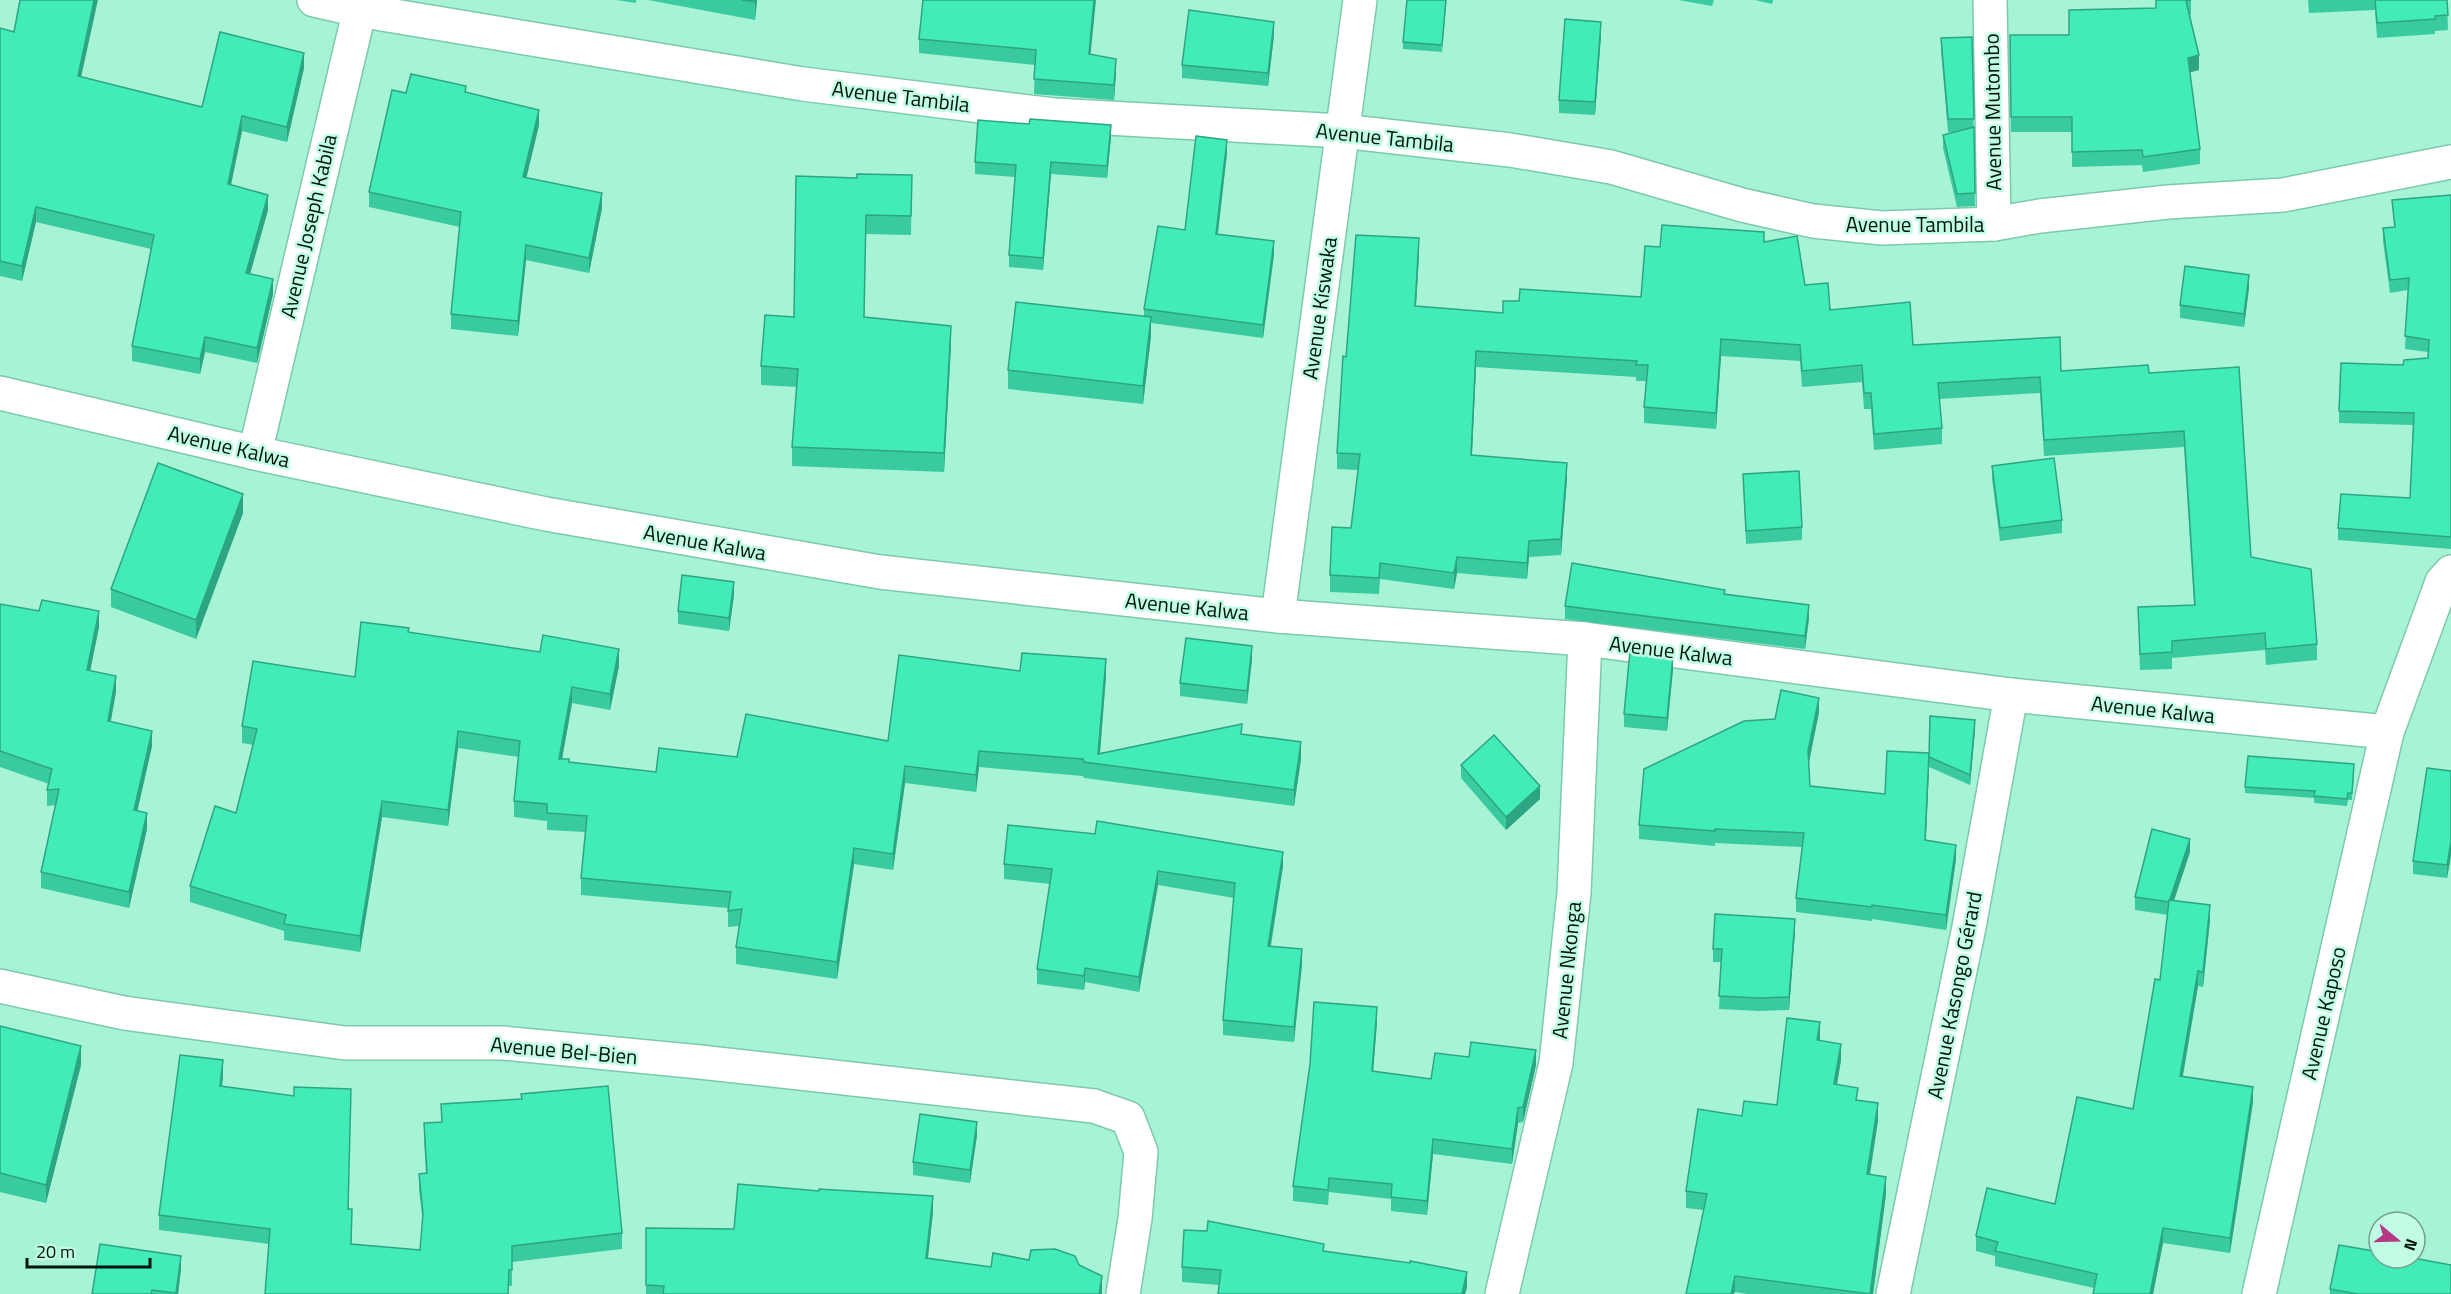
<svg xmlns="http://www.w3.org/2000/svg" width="2451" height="1294" viewBox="0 0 2451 1294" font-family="'Titillium Web',sans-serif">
<rect width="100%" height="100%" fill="#a6f4d5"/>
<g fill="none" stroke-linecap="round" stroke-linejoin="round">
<defs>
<g id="minor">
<polyline points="314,0 358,10 803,84 1054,115 1342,131 1510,150 1611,167 1742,205 1813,221 1882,228 1994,224 2040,216 2168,202 2283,195 2451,162"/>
<polyline points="1990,0 1994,224"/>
<polyline points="0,393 255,453 546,514 880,572 1278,616 1585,639 2011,695 2387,732"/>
<polyline points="255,453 362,0"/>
<polyline points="1278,616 1360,0"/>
<polyline points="0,986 124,1013 345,1043 503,1043 700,1062 1094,1106 1128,1118 1141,1152 1135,1219 1123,1294"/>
<polyline points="1502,1294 1556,1063 1574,893 1585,639"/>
<polyline points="1893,1294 1969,927 2011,695"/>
<polyline points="2259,1294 2387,732 2442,582 2451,572"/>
</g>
</defs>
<!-- minor casing -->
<use href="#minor" stroke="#7dc9ac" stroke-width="36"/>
<!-- minor -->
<use href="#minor" stroke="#fff" stroke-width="33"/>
</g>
<!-- wall -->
<g fill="#39cb9f">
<polygon points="616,0 636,0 636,3"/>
<polygon points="648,0 757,0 755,20"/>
<polygon points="1678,0 1714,0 1712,6"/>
<polygon points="1755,0 1773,0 1772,4"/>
<polygon points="2191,0 2191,15 2190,15 2199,70 2190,72 2200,149 2200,164 2143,172 2142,165 2072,167 2072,132 2011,132 2010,35 2069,35 2156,8"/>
<polygon points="2308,0 2447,0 2448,30 2435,31 2435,34 2377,38 2375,10 2309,13"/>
<polygon points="1446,6 1442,52 1403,49 1403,42"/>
<polygon points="0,28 81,77 202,107 304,68 287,142 242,131 231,185 268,210 250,274 273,294 257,363 205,352 200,374 132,361 132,346 151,249 36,222 22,281 0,276"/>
<polygon points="1274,35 1268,86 1182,78 1182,65"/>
<polygon points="1601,35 1595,115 1559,113 1559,100"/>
<polygon points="1972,37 1975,206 1957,207 1943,148 1943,135 1955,132 1948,132 1941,51 1941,38"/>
<polygon points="919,39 1090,55 1116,73 1114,100 1034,94 1035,65 919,53"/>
<polygon points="466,92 539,125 526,178 602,208 589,273 526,260 518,336 451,329 451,314 460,227 369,207 369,192 406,93"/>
<polygon points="1111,137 1107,178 1051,174 1043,270 1009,267 1009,255 1015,177 975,174 975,162"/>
<polygon points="1227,153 1218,234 1274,254 1263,338 1151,323 1151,336 1143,404 1008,389 1008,370 1144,316 1144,309 1185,230"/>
<polygon points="912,175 911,235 866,234 864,317 951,345 944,472 792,466 792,447 797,387 761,385 761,366 794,317 857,178"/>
<polygon points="2451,195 2451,549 2338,540 2338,528 2410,498 2413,425 2339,423 2339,411 2403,365 2428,358 2428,352 2405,349 2408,290 2390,293 2383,241 2383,228 2394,227 2392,200"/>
<polygon points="1764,241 1805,285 1830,310 1913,345 2061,371 2149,373 2239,367 2251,557 2317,644 2317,660 2266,665 2265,650 2172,658 2172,669 2140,670 2138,607 2194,605 2184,447 2044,456 2040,393 1939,399 1942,428 1942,444 1874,450 1871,409 1864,409 1862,382 1802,387 1800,361 1721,356 1716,429 1644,423 1644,407 1646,381 1636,381 1636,377 1476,367 1472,456 1567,479 1561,555 1529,557 1527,579 1457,573 1454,589 1380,579 1379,594 1330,592 1330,575 1351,528 1358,470 1337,469 1337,453 1346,357 1419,255 1416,306 1503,313 1519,301 1641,297 1660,247"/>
<polygon points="2249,288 2244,327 2180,318 2180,305"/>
<polygon points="1992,466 2062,520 2062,533 2000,541 1992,479"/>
<polygon points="1743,474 1802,527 1802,540 1746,544"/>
<polygon points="243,513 196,639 111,607 111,589"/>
<polygon points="734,595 729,631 678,624 678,611"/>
<polygon points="0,604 99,627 90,671 116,692 110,722 152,746 137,811 147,829 129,908 41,888 41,872 56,805 47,806 47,790 49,784 0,767"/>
<polygon points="1565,606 1809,618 1805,649 1565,619"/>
<polygon points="409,632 619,666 610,710 572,703 562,759 569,762 656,772 737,757 888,741 1020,671 1106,676 1100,753 1242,734 1301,759 1294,806 1084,778 1083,776 979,767 976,792 905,783 893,870 854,864 837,979 736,964 736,947 739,926 728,927 728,908 581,895 581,878 585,832 547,830 547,821 514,817 514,801 519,757 458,748 448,826 382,817 360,952 284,940 284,931 190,902 190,886 236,813 253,745 242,743 242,726 355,677"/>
<polygon points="1252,659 1247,704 1180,696 1180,683"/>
<polygon points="1673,669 1667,731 1624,727 1624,714"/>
<polygon points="1819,712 1809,763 1810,786 1885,794 1929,753 1975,730 1970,785 1929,767 1926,840 1956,859 1946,930 1872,919 1872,921 1796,912 1796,898 1802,847 1715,843 1715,846 1639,839 1639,825 1775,719"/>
<polygon points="1461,765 1540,799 1506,830 1461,778"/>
<polygon points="2354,771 2352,800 2348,800 2347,806 2314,803 2314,798 2245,793 2245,787"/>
<polygon points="2451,771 2451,855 2447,878 2413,874 2413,861"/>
<polygon points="2190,852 2174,901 2210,920 2203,987 2198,986 2183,1076 2253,1102 2230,1253 2163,1243 2153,1294 2093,1294 2094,1288 1995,1266 1995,1256 1976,1251 1976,1236 2055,1204 2133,1109 2160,980 2168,915 2135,910 2135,897"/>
<polygon points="1004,864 1283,866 1271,946 1302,964 1294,1042 1223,1035 1223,1020 1234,898 1158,885 1139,992 1085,982 1084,990 1037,984 1037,969 1050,884 1004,879"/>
<polygon points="1795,932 1789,1010 1759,1011 1719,1009 1721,962 1713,962 1713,949"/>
<polygon points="1377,1022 1373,1071 1431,1079 1536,1065 1523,1122 1518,1123 1512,1164 1433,1154 1427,1215 1391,1211 1391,1199 1329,1192 1328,1205 1293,1201 1293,1186"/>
<polygon points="0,1026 81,1065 46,1203 0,1192"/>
<polygon points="1820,1040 1841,1060 1837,1084 1858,1100 1878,1120 1870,1175 1886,1194 1873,1294 1747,1294 1735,1292 1704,1210 1686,1208 1686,1191 1742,1116 1777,1105"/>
<polygon points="223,1076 222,1086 348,1209 352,1225 351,1244 420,1250 423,1223 419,1190 419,1174 426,1173 424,1139 424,1123 441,1122 441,1104 622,1233 622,1249 512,1262 512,1286 509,1286 269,1244 159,1230 159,1215"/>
<polygon points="977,1135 970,1183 913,1175 913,1162"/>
<polygon points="933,1212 928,1258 991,1267 1029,1260 1079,1265 1102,1291 1102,1294 646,1294 646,1228 734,1229"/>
<polygon points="1324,1251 1467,1287 1465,1294 1218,1294 1219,1285 1182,1282 1182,1267"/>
<polygon points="181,1269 178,1294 92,1294"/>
<polygon points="2330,1289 2451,1294 2330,1294"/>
</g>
<!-- shaded-wall -->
<g fill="#2ea582">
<polygon points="94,0 98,0 78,91 78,76"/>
<polygon points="755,0 757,0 755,20"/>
<polygon points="1094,0 1096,0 1089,69 1089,54"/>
<polygon points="1274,22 1274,35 1268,86 1268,73"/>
<polygon points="1601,22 1601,35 1595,115 1595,102"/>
<polygon points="304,53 304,68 287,142 287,127"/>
<polygon points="2199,55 2199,70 2188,73 2188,58"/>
<polygon points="1116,59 1116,73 1114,100 1114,85"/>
<polygon points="539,110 539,125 523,192 523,177"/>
<polygon points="242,116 242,131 228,199 228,184"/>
<polygon points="1111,125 1111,137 1107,178 1107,166"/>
<polygon points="1227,140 1227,153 1216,247 1216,234"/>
<polygon points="1051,162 1051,174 1043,270 1043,258"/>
<polygon points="602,193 602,208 589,273 589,258"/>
<polygon points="268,195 268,210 246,288 246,273"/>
<polygon points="36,207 36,222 22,281 22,266"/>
<polygon points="1419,238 1419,255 1415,322 1415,306"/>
<polygon points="1274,241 1274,254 1263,338 1263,325"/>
<polygon points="526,245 526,260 518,336 518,321"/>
<polygon points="2249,275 2249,288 2244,327 2244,314"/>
<polygon points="273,279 273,294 257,363 257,348"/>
<polygon points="1151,317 1151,336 1143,404 1143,386"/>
<polygon points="951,326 951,345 944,472 944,453"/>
<polygon points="205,337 205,352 200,374 200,359"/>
<polygon points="1721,339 1721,356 1716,429 1716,413"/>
<polygon points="1476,351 1476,367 1471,472 1471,455"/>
<polygon points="1567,463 1567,479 1561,555 1561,539"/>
<polygon points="243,494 243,513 196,639 196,620"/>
<polygon points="1529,541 1529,557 1527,579 1527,563"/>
<polygon points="1457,557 1457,573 1454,589 1454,573"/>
<polygon points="734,582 734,595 729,631 729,618"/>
<polygon points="1809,605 1809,618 1805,649 1805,636"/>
<polygon points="99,611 99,627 87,686 87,670"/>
<polygon points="1252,646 1252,659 1247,704 1247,691"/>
<polygon points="619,649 619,666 610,710 610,694"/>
<polygon points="1673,656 1673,669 1667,731 1667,718"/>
<polygon points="1106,659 1106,676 1099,764 1098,754"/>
<polygon points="116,676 116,692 108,737 108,721"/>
<polygon points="572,687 572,703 559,776 559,759"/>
<polygon points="1819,698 1819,712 1808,766 1808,751"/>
<polygon points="1975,720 1975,730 1970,785 1970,775"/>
<polygon points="152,731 152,746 134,826 134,810"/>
<polygon points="458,731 458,748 448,826 448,810"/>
<polygon points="1301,742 1301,759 1294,806 1294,790"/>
<polygon points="979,751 979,767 976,792 976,775"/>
<polygon points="1929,753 1929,767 1925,855 1925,840"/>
<polygon points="905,766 905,783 893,870 893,854"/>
<polygon points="1540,786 1540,799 1506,830 1506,817"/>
<polygon points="382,801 382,817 360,952 360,936"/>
<polygon points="147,813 147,829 129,908 129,892"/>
<polygon points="2190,839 2190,852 2169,915 2169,902"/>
<polygon points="2451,842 2451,855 2447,878 2447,865"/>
<polygon points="1956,845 1956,859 1946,930 1946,915"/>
<polygon points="854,848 854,864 837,979 837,962"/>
<polygon points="1283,852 1283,866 1268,961 1268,946"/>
<polygon points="1158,871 1158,885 1139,992 1139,977"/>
<polygon points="2210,905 2210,920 2203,987 2203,972"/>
<polygon points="1795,919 1795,932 1789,1010 1789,997"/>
<polygon points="1302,949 1302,964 1294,1042 1294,1027"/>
<polygon points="1085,968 1085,982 1084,990 1084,976"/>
<polygon points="2198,971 2198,986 2180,1091 2180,1076"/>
<polygon points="1377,1007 1377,1022 1372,1086 1372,1071"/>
<polygon points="1820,1022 1820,1039 1817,1057 1817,1040"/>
<polygon points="1841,1044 1841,1060 1834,1101 1834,1084"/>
<polygon points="81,1046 81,1065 46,1203 46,1185"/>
<polygon points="1536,1050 1536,1065 1523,1122 1523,1107"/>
<polygon points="223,1060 223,1076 220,1102 220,1086"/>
<polygon points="2253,1087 2253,1102 2230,1253 2230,1238"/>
<polygon points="1878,1103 1878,1120 1867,1191 1867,1174"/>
<polygon points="1518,1108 1518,1123 1512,1164 1512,1149"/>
<polygon points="977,1122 977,1135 970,1183 970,1170"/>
<polygon points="1433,1139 1433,1154 1427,1215 1427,1201"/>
<polygon points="1886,1177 1886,1194 1873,1294 1870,1294"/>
<polygon points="933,1196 933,1212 926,1274 926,1258"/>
<polygon points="2163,1228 2163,1243 2153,1294 2150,1294"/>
<polygon points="181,1256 181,1269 178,1294 176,1294"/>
<polygon points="1467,1272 1467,1287 1465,1294 1462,1294"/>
<polygon points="1102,1276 1102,1294 1099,1294"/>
<polygon points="1735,1276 1735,1292 1734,1294 1731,1294"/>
</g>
<!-- building -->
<g fill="#42ecb9" stroke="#2ea582" stroke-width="1.5">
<polygon points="20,0 94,0 78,76 202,107 220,32 304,53 287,127 242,116 228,184 268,195 246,273 273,279 257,348 205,337 200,359 132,346 154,235 36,207 22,266 0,261 0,28 14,32"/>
<polygon points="742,0 755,0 755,2"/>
<polygon points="923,0 1094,0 1089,54 1116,59 1114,85 1034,79 1036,50 919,39"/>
<polygon points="1407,0 1446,0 1442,45 1403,42"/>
<polygon points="2156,0 2191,0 2186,1 2199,55 2188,58 2200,149 2143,157 2142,150 2072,152 2072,117 2011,117 2010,35 2069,35 2069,10 2156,8"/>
<polygon points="2375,0 2447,0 2448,15 2435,16 2435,19 2377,23"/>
<polygon points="1189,10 1274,22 1268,73 1182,65"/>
<polygon points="1565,19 1601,22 1595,102 1559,100"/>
<polygon points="1972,37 1974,119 1948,119 1941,38"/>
<polygon points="411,74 466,86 465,92 539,110 523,177 602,193 589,258 526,245 518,321 451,314 461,212 369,192 392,90 406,93"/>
<polygon points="1030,119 1111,125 1107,166 1051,162 1043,258 1009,255 1016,165 975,162 978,120 1029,124"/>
<polygon points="1974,127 1975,193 1957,194 1943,135"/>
<polygon points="1196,136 1227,140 1216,234 1274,241 1263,325 1144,309 1158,226 1185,230"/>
<polygon points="857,174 912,175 911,216 866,215 864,317 951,326 944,453 792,447 798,369 761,366 765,315 794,317 796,176 857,178"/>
<polygon points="2451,195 2451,537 2338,528 2341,494 2410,498 2414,413 2339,411 2341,363 2403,365 2404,360 2428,358 2429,340 2405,336 2409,278 2390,280 2383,228 2395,227 2392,200"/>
<polygon points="1662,225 1764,232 1764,242 1797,236 1805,285 1828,283 1830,310 1910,302 1913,345 2060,337 2061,371 2148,365 2149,373 2239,367 2251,557 2311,569 2317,644 2266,649 2265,633 2172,641 2172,652 2140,654 2138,607 2195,605 2184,431 2044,440 2040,377 1938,383 1942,428 1874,434 1871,393 1864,393 1862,365 1802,371 1800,345 1721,339 1716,413 1644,407 1648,365 1636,365 1637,361 1476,351 1471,455 1567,463 1561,539 1529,541 1527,563 1457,557 1454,573 1380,563 1379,578 1330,575 1332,527 1351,528 1360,454 1337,453 1343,356 1346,357 1356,235 1419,238 1415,306 1503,313 1503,301 1519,301 1520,289 1641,297 1645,246 1660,247"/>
<polygon points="2185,266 2249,275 2244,314 2180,305"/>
<polygon points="1016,302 1151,317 1143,386 1008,370"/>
<polygon points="2054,458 2062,520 2000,528 1992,466"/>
<polygon points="158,463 243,494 196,620 111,589"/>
<polygon points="1799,471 1802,527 1746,531 1743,474"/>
<polygon points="1572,563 1725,590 1724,594 1809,605 1805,636 1565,606"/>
<polygon points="682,575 734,582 729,618 678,611"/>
<polygon points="42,600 99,611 87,670 116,676 108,721 152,731 134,810 147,813 129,892 41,872 59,789 47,790 52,769 0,751 0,604 39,611"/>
<polygon points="361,622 409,628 408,632 540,652 543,635 619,649 610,694 572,687 559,759 569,759 569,762 656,772 659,748 737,757 746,714 888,741 899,655 1020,671 1022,653 1106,659 1098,754 1242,724 1241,734 1301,742 1294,790 1084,762 1083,759 979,751 976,775 905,766 893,854 854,848 837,962 736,947 742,909 728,911 731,892 581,878 587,816 547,813 547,804 514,801 520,741 458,731 448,810 382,801 360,936 284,924 286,915 190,886 215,806 236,813 257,729 242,726 253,661 355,677"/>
<polygon points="1186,638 1252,646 1247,691 1180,683"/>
<polygon points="1630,651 1673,656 1667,718 1624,714"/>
<polygon points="1781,690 1819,698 1808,751 1810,786 1885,794 1887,751 1929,753 1925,840 1956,845 1946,915 1872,905 1872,907 1796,898 1804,833 1715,829 1715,831 1639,825 1644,769 1744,721 1775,719"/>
<polygon points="1930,716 1975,720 1970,775 1929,757"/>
<polygon points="1494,735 1540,786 1506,817 1461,765"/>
<polygon points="2248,756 2354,764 2352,793 2348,793 2347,799 2314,796 2315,791 2245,787"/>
<polygon points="2427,768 2451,771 2451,842 2447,865 2413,861"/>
<polygon points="1097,821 1283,852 1268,946 1302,949 1294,1027 1223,1020 1235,883 1158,871 1139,977 1085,968 1084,976 1037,969 1052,869 1004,864 1008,825 1095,834"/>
<polygon points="2152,829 2190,839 2169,902 2135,897"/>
<polygon points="2169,900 2210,905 2203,972 2198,971 2180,1076 2253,1087 2230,1238 2163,1228 2150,1294 2093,1294 2097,1274 1995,1251 1998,1242 1976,1236 1987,1188 2055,1204 2077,1097 2133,1109 2155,979 2160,980"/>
<polygon points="1715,914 1795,919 1789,997 1759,998 1719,996 1722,949 1713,949"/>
<polygon points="1314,1002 1377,1007 1372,1071 1431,1079 1435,1053 1469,1057 1471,1042 1536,1050 1523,1107 1518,1108 1512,1149 1433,1139 1427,1201 1391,1197 1392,1184 1329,1178 1328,1190 1293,1186 1310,1064"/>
<polygon points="1787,1018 1820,1022 1817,1040 1841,1044 1834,1084 1858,1088 1856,1100 1878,1103 1867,1174 1886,1177 1870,1294 1735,1276 1731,1294 1686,1294 1707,1194 1686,1191 1698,1109 1742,1116 1744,1101 1777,1105"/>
<polygon points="0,1026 81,1046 46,1185 0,1173"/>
<polygon points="180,1055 223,1060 220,1086 294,1096 294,1087 351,1089 348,1209 352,1209 351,1244 420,1250 423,1214 419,1174 427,1173 424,1123 442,1122 441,1104 522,1099 521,1094 608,1086 622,1233 512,1246 512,1270 509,1270 508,1294 265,1294 270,1229 159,1215"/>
<polygon points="920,1114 977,1122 970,1170 913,1162"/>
<polygon points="738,1184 819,1191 819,1189 933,1196 926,1258 991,1267 993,1253 1029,1260 1031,1250 1055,1249 1075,1256 1079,1265 1102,1276 1099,1294 663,1294 664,1286 646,1285 646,1228 734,1229"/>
<polygon points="1208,1221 1324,1244 1323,1251 1410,1263 1410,1261 1467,1272 1462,1294 1218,1294 1221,1270 1182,1267 1184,1230 1207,1231"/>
<polygon points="100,1244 181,1256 176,1293 152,1290 151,1294 92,1294"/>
<polygon points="2339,1245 2379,1252 2379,1258 2413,1258 2451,1265 2451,1294 2358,1294 2330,1289"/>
</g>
<g text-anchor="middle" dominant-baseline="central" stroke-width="5" stroke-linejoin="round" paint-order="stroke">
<!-- street labels -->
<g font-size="21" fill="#00140c" stroke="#c0fde4">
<text transform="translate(901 96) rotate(7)">Avenue Tambila</text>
<text transform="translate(1992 112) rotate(-91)">Avenue Mutombo</text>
<text transform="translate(1385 137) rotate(6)">Avenue Tambila</text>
<text x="1915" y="224">Avenue Tambila</text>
<text transform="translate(308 226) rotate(-77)">Avenue Joseph Kabila</text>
<text transform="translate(1319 308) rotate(-82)">Avenue Kiswaka</text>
<text transform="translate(229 446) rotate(13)">Avenue Kalwa</text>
<text transform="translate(705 542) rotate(10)">Avenue Kalwa</text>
<text transform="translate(1187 606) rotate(6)">Avenue Kalwa</text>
<text transform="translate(1671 650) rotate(7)">Avenue Kalwa</text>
<text transform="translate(2153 709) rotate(6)">Avenue Kalwa</text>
<text transform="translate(1566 970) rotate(-84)">Avenue Nkonga</text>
<text transform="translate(1954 995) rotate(-79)">Avenue Kasongo Gérard</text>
<text transform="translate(2323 1013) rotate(-77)">Avenue Kaposo</text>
<text transform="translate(564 1050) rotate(5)">Avenue Bel-Bien</text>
</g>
</g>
<!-- north arrow -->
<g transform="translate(2397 1240) rotate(109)"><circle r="28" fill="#c0fde4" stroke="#73a08e" stroke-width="1.5"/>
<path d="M0-4.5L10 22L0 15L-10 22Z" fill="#b63783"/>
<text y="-9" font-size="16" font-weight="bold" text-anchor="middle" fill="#00140c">N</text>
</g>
<!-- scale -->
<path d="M27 1258v9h123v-9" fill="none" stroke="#00140c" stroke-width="3"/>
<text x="36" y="1258" font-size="18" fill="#00140c" stroke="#c0fde4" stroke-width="4.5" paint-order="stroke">20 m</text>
</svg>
